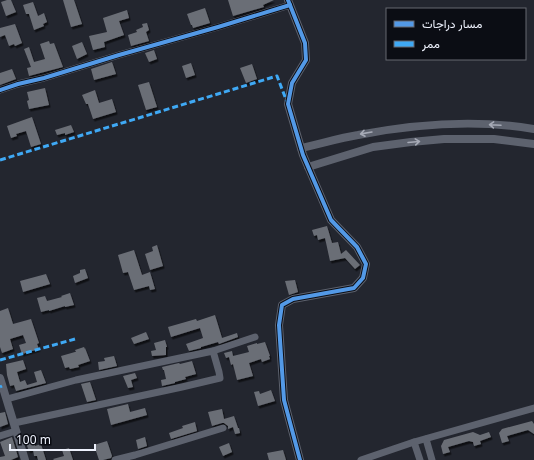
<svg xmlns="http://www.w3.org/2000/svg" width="534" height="460" viewBox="0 0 534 460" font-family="'Noto Sans',Vazirmatn,sans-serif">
<defs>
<filter id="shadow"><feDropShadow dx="1.5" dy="2.5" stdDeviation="0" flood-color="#0009"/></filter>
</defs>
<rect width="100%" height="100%" fill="#23262f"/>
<!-- building -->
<g fill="#6b6e76" filter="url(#shadow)">
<polygon points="7,0 11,0 16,12 6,16 1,2"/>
<polygon points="63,0 74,0 82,24 71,27"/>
<polygon points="228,0 274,0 263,5 264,7 233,16"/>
<polygon points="33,2 38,16 44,13 47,22 43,24 44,26 34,30 29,14 26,14 23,5"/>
<polygon points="205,8 210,23 193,28 192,25 191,25 187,14"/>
<polygon points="127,10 129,18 119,21 124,35 104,42 105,47 93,50 89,36 107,32 103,18"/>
<polygon points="147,23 149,30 146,32 149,41 131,46 128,35 137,32 136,30 143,27 142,24"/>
<polygon points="15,24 22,43 15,46 14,44 9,46 5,35 0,37 0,28"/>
<polygon points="49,41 50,44 54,43 63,67 29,76 27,68 31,67 24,49 29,47 34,62 45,59 40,44"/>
<polygon points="82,42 87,54 77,59 72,46"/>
<polygon points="154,50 157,59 149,62 145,53"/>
<polygon points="112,62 116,74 94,80 91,69"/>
<polygon points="191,63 195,75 186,78 182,66"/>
<polygon points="252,64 257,79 246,83 240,68"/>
<polygon points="12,69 16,79 0,85 0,73"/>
<polygon points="149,82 157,107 146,110 138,85"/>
<polygon points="45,88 49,105 29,109 27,101 29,100 27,92"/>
<polygon points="95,90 99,103 112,99 116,112 93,119 88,104 86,104 82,95"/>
<polygon points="32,117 41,144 31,147 26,131 16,134 17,136 11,138 7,126"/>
<polygon points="71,125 74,132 65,135 65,133 57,135 55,130"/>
<polygon points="327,226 332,243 338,242 341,254 346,250 360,265 355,269 345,258 330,261 325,238 318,240 317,235 314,236 312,230"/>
<polygon points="157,245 163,266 150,270 145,254 153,251 152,247"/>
<polygon points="134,250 142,275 150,272 155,289 150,290 149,286 134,290 128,272 123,273 118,255"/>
<polygon points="85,269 88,278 75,283 73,276 80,273 80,270"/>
<polygon points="46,274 50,284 23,292 20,281"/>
<polygon points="295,280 298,292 289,295 285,281"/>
<polygon points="70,293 74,305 65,307 65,306 49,311 49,310 41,312 37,298 45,296 47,301 62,297 61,296"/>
<polygon points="8,308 13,324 31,319 39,343 37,344 39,349 22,354 19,345 26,343 23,335 10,339 13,349 2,353 0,347 0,311"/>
<polygon points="215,315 222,338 237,333 238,337 219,344 218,342 201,347 201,348 189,351 186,344 203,338 200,328 171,337 168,327 196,319 197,321"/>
<polygon points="146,332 149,339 134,344 131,338"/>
<polygon points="165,340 167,347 166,347 166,355 152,356 151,351 156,350 154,343"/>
<polygon points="265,342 270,356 269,356 270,359 262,362 261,359 249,363 253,376 237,380 233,364 231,365 229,357 226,358 224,353 232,351 233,356 249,352 247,346 257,343 257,344"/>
<polygon points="84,347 85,349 85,348 90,361 78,365 79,367 70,369 69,367 65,368 61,356 75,352 76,352 75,350"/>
<polygon points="114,356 117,366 99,370 98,362 105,361 104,358"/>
<polygon points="23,360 26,369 17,372 20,382 25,380 27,385 37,382 34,372 41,370 46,383 16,391 14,385 10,386 7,375 6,364"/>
<polygon points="192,361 196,374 185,377 186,379 175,382 175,383 162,386 161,380 166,379 164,370 163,370 162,367 179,363 180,364"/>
<polygon points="135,373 137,378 131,380 133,387 128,388 123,376"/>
<polygon points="90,382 96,400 87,402 81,384"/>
<polygon points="271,390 275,401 258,406 254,392 259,391 260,394"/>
<polygon points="128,404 130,412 145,408 147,415 111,425 107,409"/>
<polygon points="222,409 224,419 234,416 238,428 239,428 240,433 235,434 233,427 228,429 228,426 224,423 222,423 212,426 208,412"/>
<polygon points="5,412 8,424 0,427 0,413"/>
<polygon points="532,421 534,424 534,434 528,430 507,436 509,441 502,443 499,433 502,429"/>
<polygon points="195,422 197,431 171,439 169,433 183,428 182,426"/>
<polygon points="473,432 480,435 489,432 491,437 480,441 481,444 474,446 473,442 469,441 448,447 450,452 443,454 441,446 444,440"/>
<polygon points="12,437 18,457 11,460 0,460 0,457 5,456 0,442"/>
<polygon points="145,437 147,446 138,449 136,440"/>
<polygon points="34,441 35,446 41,444 46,460 38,460 37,456 34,456 33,449 29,451 26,443"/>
<polygon points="107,441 112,456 111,458 103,460 99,460 94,445"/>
<polygon points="229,443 232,452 223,456 219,447"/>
<polygon points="69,448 73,460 54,460 53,459 64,456 62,450"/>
<polygon points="283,450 286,460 269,460 267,453"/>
</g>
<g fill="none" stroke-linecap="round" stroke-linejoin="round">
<!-- minor -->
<g stroke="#5d626e" stroke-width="7">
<polyline points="0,90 18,84 44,78 119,55 218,27 290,5"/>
<polyline points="7,399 76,380 213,351 255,337"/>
<polyline points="14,423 182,387 220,378 219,372 213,351"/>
<polyline points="0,436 16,431"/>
<polyline points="426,439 432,460"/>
<polyline points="414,442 420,460"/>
<polyline points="115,460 135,455 223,428"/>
<polyline points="361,460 414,442 534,408"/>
</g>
<!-- tertiary -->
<g stroke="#5d626e" stroke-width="8">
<polyline points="288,0 305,43 306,60 292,83 288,104 303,155 331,220 357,247 366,264 363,278 354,288 293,299 282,305 279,325 284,400 300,460"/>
<path d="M301,148C320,144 339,138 358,135C415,124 476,119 534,129"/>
<polyline points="308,167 373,147 411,142 444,139 494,139 534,144"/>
<polyline points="0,378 25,460"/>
</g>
<!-- quiet -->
<g stroke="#3fa9f5" stroke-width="3" stroke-dasharray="6 3" stroke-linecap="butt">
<polyline points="0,160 277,76 287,102"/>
<polyline points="0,360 75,339"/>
<polyline points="0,387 2,386"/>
</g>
<defs>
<g id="cycleway">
<polyline points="288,0 305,43 306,60 292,83 288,104 303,155 331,220 357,247 366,264 363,278 354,288 293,299 282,305 279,325 284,400 300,460"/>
<polyline points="0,90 18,84 44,78 119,55 218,27 290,5"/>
</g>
</defs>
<!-- cycleway casing -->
<use href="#cycleway" stroke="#0b0d14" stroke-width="6"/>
<!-- cycleway -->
<use href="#cycleway" stroke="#5399e6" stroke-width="4"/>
</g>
<!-- one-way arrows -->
<defs><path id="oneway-shaft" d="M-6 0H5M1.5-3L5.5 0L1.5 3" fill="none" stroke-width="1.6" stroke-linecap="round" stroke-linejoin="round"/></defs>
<g stroke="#a6aab6">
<use href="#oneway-shaft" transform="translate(495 125) rotate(-177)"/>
<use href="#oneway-shaft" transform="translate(366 133) rotate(170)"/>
<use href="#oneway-shaft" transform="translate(414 142) rotate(-5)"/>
</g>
<!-- legend -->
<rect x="386" y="8" width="140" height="52" fill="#0b0d14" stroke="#666971"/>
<rect x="394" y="21" width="20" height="6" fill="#5399e6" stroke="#666971"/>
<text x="422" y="28" font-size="12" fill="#eef2fd">مسار دراجات</text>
<rect x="394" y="41" width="20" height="6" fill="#3fa9f5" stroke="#666971"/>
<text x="422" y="48" font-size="12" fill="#eef2fd">ممر</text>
<!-- scale -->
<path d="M10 444v6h85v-6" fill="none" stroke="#eef2fd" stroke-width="2"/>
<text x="16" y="444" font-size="12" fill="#eef2fd" stroke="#0b0d14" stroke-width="3" paint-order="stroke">100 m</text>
</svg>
